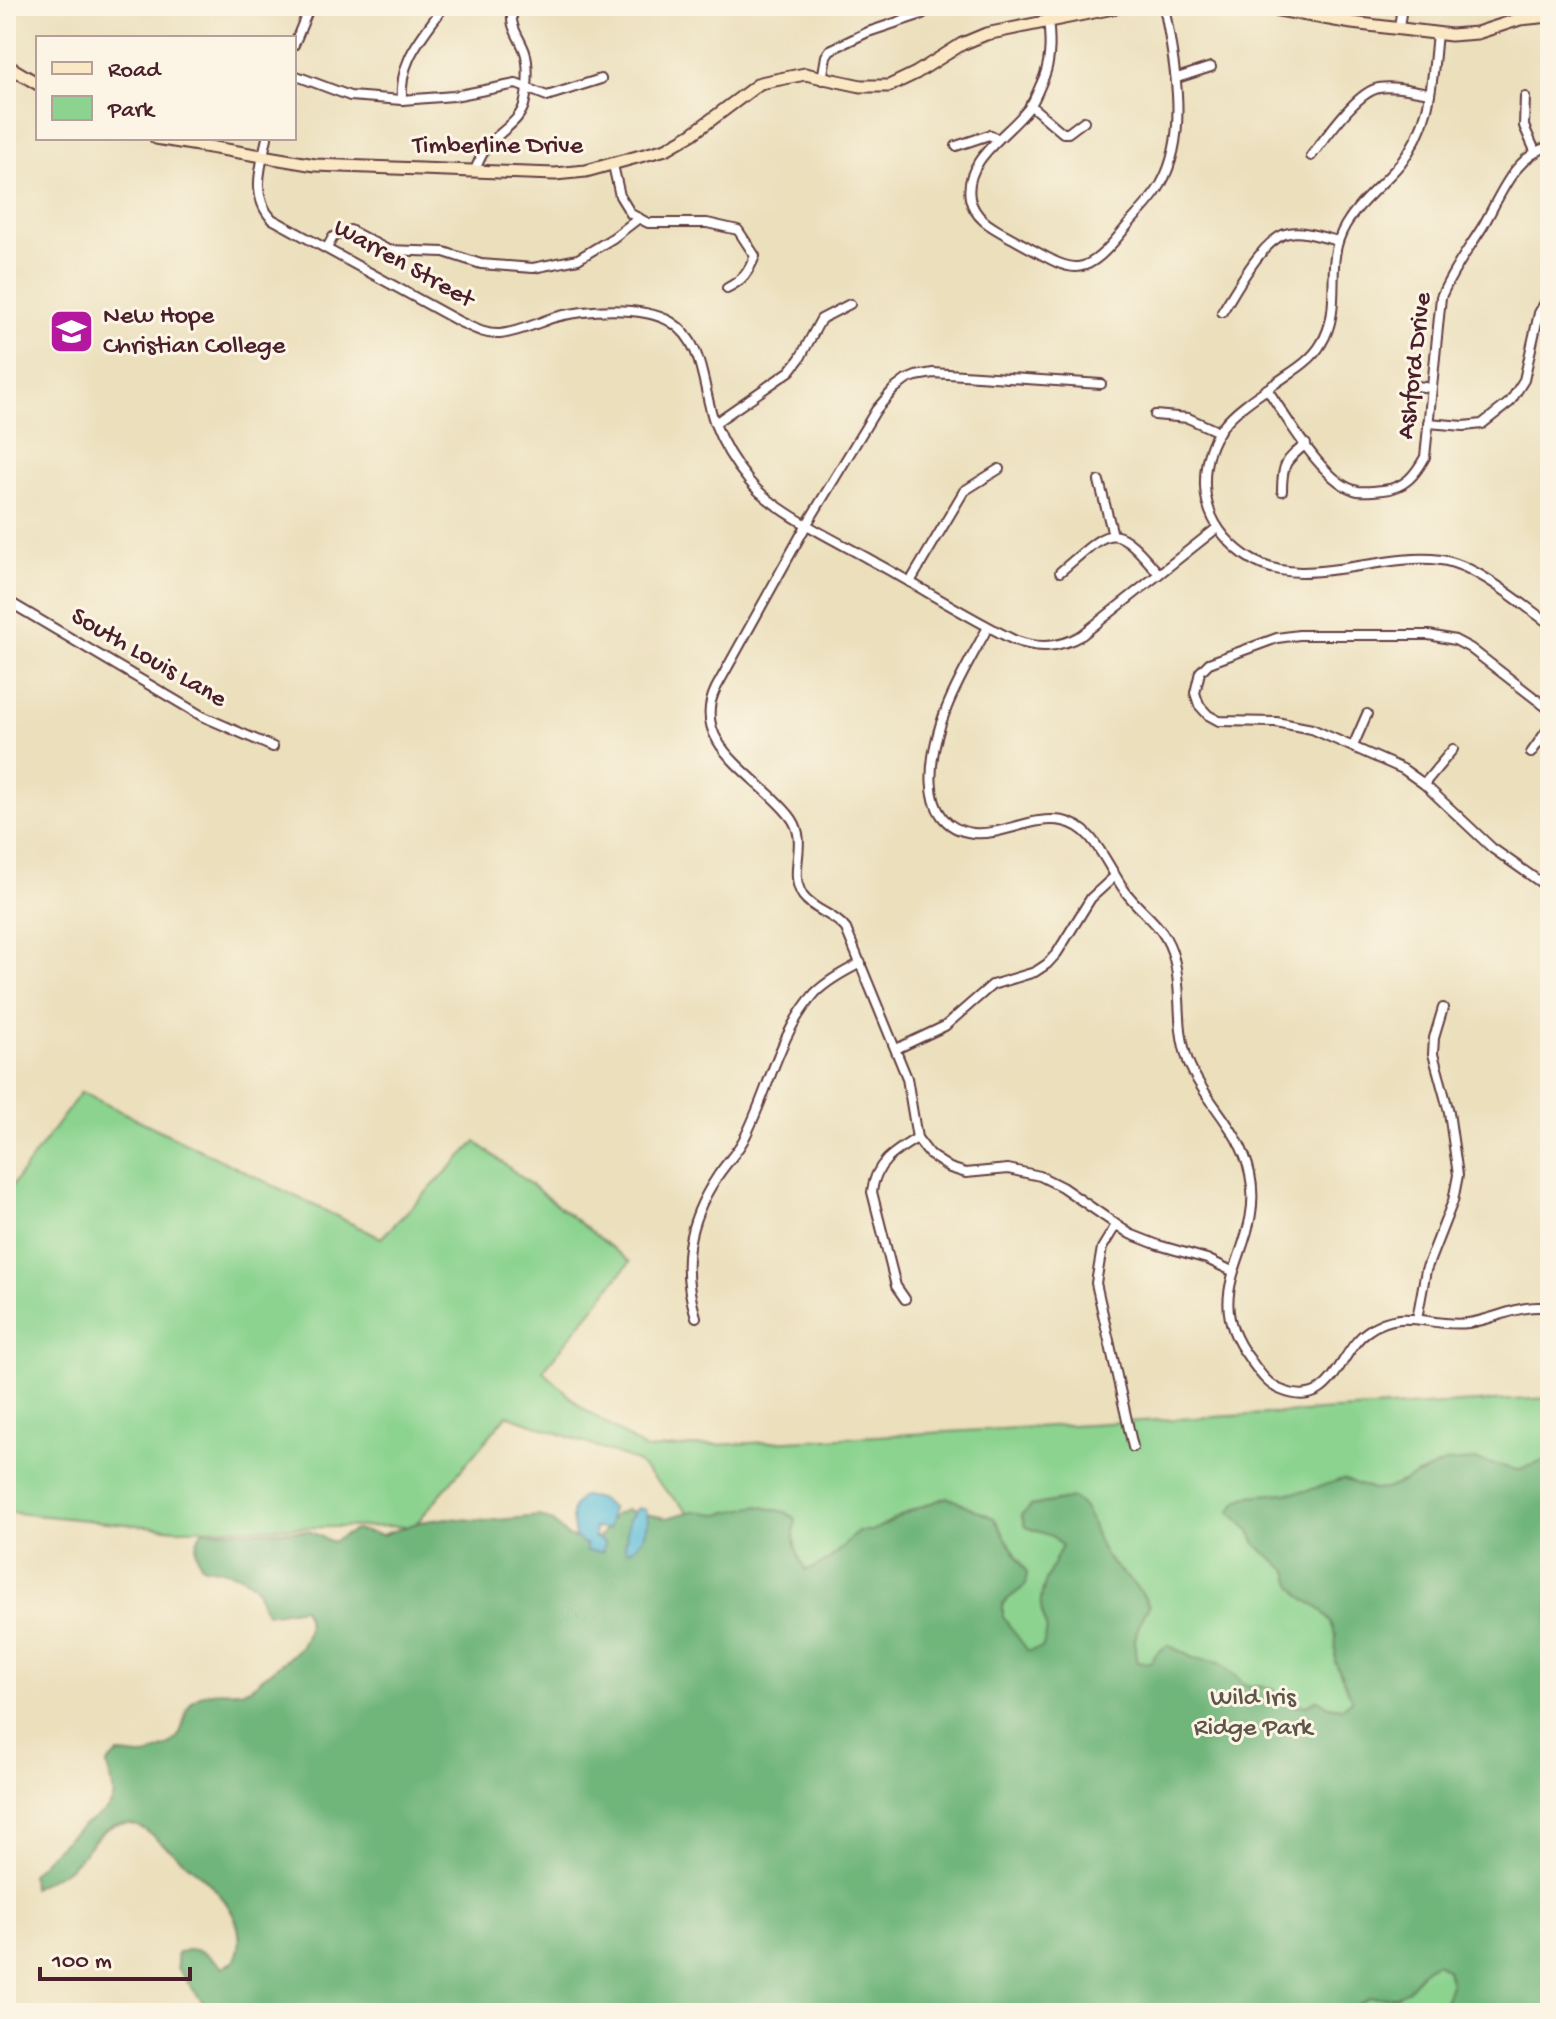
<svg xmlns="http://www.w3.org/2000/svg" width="1556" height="2019" viewBox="0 0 1556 2019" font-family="'Gochi Hand',sans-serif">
<rect width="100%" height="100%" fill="#fcf5e5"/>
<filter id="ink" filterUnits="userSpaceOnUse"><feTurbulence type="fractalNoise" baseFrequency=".0125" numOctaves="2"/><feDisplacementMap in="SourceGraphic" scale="16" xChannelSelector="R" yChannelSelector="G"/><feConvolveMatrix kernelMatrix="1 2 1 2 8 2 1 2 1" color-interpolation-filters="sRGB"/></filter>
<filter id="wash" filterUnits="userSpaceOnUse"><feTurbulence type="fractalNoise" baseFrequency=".006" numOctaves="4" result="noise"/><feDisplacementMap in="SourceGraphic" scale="32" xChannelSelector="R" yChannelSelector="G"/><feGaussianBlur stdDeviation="1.8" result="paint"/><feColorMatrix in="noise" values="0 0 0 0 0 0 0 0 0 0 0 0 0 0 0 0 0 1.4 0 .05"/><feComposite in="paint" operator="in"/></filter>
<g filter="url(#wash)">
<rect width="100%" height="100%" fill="#ebdfbc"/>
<!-- green -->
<polygon fill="#8bd38f" stroke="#6a795d" stroke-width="2" points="81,1092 381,1238 476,1142 630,1262 543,1371 580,1406 645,1449 1550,1398 1550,2000 1542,2013 1023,2013 963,1780 636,1461 507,1415 414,1526 176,1529 6,1512 6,1194"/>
<!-- forest -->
<path fill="#70b57a" stroke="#5d6a52" stroke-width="2" d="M1550,1459V2013H1441L1451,1984L1447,1970L1436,1963L1425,1969L1408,1990L1396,1997L1370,1998L1346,2013H225L202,2001L177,1968V1954C196,1944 208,1953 222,1967L234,1962C259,1914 196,1871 164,1845C150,1834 141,1822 121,1824C99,1825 87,1854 70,1867C59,1875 45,1881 32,1888L31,1874C46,1858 63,1840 81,1827C92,1818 109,1814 113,1799C116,1788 108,1776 107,1764L117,1754C126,1754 134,1756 142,1756C147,1756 155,1753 160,1750C197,1733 172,1711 202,1695C215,1688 231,1694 245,1690C254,1687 258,1681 265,1676C287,1658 320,1643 303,1608L267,1614C260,1604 261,1599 257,1590C249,1573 218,1570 202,1566C194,1552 194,1545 202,1531H309L332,1542L355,1530L382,1535L420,1522L447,1518L487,1521L540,1516L552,1521L567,1536L587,1541L600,1537L614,1515L626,1510L666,1518L693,1511L718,1514L758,1506L785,1512L796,1519C791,1540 796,1551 805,1570C829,1566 841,1547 858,1531H872L908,1512L947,1497L994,1518L1027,1573L1025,1586L1003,1603V1617L1028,1651L1042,1648C1054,1618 1038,1621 1041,1599C1042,1584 1055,1560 1062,1546L1052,1536L1025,1527L1021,1515L1030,1506L1073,1498C1095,1512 1092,1538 1107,1558C1121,1575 1140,1585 1149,1606C1138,1625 1131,1639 1137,1662L1150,1663L1157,1653L1168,1645L1193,1658L1219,1663L1246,1685L1273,1688L1293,1705H1307L1318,1699L1329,1706L1342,1708L1352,1699L1335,1662L1336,1636L1331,1623L1323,1612L1301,1596L1292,1584L1288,1571L1266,1554L1256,1544L1250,1531L1230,1512L1238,1501L1250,1496L1306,1491L1343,1479L1373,1490L1386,1489L1447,1462L1476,1460L1518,1470Z"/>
<!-- water -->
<g fill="#5dbfdb" stroke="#546f83" stroke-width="2">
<path d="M583,1496L600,1499L611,1508L609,1529L595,1528L594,1537L604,1542L602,1552L586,1551V1545L576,1538C572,1522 567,1508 583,1496Z"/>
<path d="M638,1508L646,1510C652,1525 642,1545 628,1551L625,1548L629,1519Z"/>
</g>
</g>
<g filter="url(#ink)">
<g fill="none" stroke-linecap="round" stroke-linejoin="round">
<defs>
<g id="street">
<path d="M1047,6C1049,30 1053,54 1044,77C1040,86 1036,97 1031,105C1012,133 963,158 970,198C975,222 998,230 1017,241C1076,274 1082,282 1127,226C1138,213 1153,199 1161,184C1190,133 1174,60 1164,6"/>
<polyline points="1399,28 1402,6"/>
<path d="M1437,33C1432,82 1432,124 1400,164C1380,188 1350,208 1339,239C1327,273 1342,310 1321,344C1313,358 1298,368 1286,376C1242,407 1203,425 1205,486C1206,515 1222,539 1246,556C1299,594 1380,551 1441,560C1477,565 1520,603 1550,624"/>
<polyline points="294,45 310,6"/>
<polyline points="294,75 350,96 402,100 454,96 516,84 547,96 601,79"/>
<polyline points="1177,78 1211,67"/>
<polyline points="822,80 826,56 830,50 868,32 922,14 934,6"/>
<polyline points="1525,97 1524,126 1535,151"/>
<path d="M402,100C399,59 422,38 444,6"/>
<polyline points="1030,105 1063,133 1068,133 1084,121"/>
<path d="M267,138C261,166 250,196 272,219L460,322C473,328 486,335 500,334C519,332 535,324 552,318C584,309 642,305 671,322C705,342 702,390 715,424C723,445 735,464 749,481C775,513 840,542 876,563C922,588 967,617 1014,640C1038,649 1059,648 1082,635L1217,528"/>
<polyline points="956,146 989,135 998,139"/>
<path d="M1311,156C1326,138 1356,92 1379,88C1395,85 1414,91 1430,93"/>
<path d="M613,165L620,196L631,214L648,223H707L738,230L755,256C748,273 743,280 727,288"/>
<path d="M475,170C479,161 483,150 490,143C502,130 522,120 525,101C528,88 529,64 525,52C519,35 507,25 514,6"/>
<polyline points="327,248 333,237 350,230 388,250 444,252 481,264 533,268 578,259 613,238 639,218"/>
<path d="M1222,312C1236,291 1263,237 1289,233C1304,230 1324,238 1338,241"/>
<path d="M1101,384L933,373L916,376L906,380L894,389L876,410L807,524L716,688C687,746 763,778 792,819C809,844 787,872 803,896C814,911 835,914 846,929L907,1078L917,1138L930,1155L950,1168L966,1173L1008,1169L1040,1176L1062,1187L1130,1234L1158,1245L1207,1259L1232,1271"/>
<polyline points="1410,385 1431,388"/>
<path d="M1267,389C1286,416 1324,485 1358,491C1366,492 1375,491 1383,490C1405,488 1415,475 1425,457L1441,297C1452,271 1468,250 1483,226C1501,195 1513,157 1550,146"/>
<polyline points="1155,415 1188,418 1219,432"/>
<polyline points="715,423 790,371 800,358 821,319 850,304"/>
<polyline points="1428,423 1464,426 1482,424 1510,402 1524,380 1539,313 1550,294"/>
<polyline points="1099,481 1113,535"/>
<path d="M1282,491C1282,464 1285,461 1306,444"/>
<path d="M1060,572C1112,528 1112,518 1159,574"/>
<polyline points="910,582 964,491 999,469"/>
<polyline points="6,600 202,716 273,747"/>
<path d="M988,627C974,653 958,680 947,707C931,745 913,826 973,833C1003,836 1033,815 1063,821C1073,823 1083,829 1090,837C1104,853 1113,874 1125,891C1143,916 1166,925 1174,959C1183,992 1175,1025 1188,1061C1204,1102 1241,1129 1250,1174C1266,1248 1195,1287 1249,1358C1258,1370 1266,1384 1281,1390C1334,1412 1337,1352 1368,1331C1404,1306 1430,1328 1468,1323C1497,1319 1520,1303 1550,1308"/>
<polyline points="1550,710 1470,648 1455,640 1429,635 1299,635 1277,638 1209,663 1200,672 1195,693 1199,705 1208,715 1219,721 1276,722 1312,729 1403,769 1424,784 1492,848 1550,889"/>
<polyline points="1353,746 1367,714"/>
<polyline points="1531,753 1550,726"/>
<polyline points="1424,784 1453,749"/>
<polyline points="896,1049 945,1026 992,985 1035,972 1047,964 1057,953 1091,898 1115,876"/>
<polyline points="1116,1225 1102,1248 1096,1283 1133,1447"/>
<path d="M905,1299L896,1286L872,1192C875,1163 894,1152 917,1138"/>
<path d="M696,1317C680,1266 687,1222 717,1177C726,1163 738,1152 745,1137C769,1090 779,1033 815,993C828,980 845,971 861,963"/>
<polyline points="1417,1319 1426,1270 1453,1201 1458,1175 1449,1112 1433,1054 1434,1038 1443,1008"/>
</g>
<g id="secondary">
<polyline points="1256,6 1352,23 1451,35 1477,33 1520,19 1550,16"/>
<polyline points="6,65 38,84"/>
<polyline points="156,138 315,165 555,174 586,171 666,149 692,134 760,83 805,74 861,86 889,86 916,73 962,44 986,34 1123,6"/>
</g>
</defs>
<!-- street casing -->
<use href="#street" stroke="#623c41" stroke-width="12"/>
<!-- secondary casing -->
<use href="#secondary" stroke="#623c41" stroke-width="15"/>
<!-- street -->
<use href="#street" stroke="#fff" stroke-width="8"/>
<!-- secondary -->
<use href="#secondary" stroke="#fae7c3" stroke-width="11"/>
</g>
</g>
<!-- icons -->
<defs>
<symbol id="university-square" viewBox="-11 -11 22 22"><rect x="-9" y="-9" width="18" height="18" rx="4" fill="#b5179e" stroke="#fcf5e5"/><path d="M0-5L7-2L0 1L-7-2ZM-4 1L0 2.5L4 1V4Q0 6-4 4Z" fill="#fff"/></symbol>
</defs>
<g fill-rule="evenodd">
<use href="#university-square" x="46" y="306" width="51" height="51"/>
</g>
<g text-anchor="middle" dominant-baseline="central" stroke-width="6" stroke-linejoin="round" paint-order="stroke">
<!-- street labels -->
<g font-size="26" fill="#4a1f2b" stroke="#fcf5e5">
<text x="498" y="147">Timberline Drive</text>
<text transform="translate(403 265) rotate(29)">Warren Street</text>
<text transform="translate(1416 366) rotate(-83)">Ashford Drive</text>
<text transform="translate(148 659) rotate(30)">South Louis Lane</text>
</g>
<!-- poi labels -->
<g font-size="26" fill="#4a1f2b" stroke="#fcf5e5" text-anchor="start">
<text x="103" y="317">New Hope<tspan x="103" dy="30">Christian College</tspan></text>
</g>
<!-- park labels -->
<g font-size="26" fill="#5e5549" stroke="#fcf5e5">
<text x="1253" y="1699">Wild Iris<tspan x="1253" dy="30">Ridge Park</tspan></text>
</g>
</g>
<!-- margin -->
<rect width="1556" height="2019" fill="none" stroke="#fcf5e5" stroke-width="32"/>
<!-- legend -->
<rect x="36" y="36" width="260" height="104" fill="#fcf5e5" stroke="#b59f9b" stroke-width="2"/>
<rect x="52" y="62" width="40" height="12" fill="#fae7c3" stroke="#b59f9b" stroke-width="2"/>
<text x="108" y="76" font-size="24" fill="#4a1f2b">Road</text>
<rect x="52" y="96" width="40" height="24" fill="#8bd38f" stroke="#b59f9b" stroke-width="2"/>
<text x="108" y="116" font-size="24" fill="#4a1f2b">Park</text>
<!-- scale -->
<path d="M40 1967v12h150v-12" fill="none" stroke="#4a1f2b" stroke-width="4"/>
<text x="52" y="1967" font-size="24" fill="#4a1f2b" stroke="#fcf5e5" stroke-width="6" paint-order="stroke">100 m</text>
</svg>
